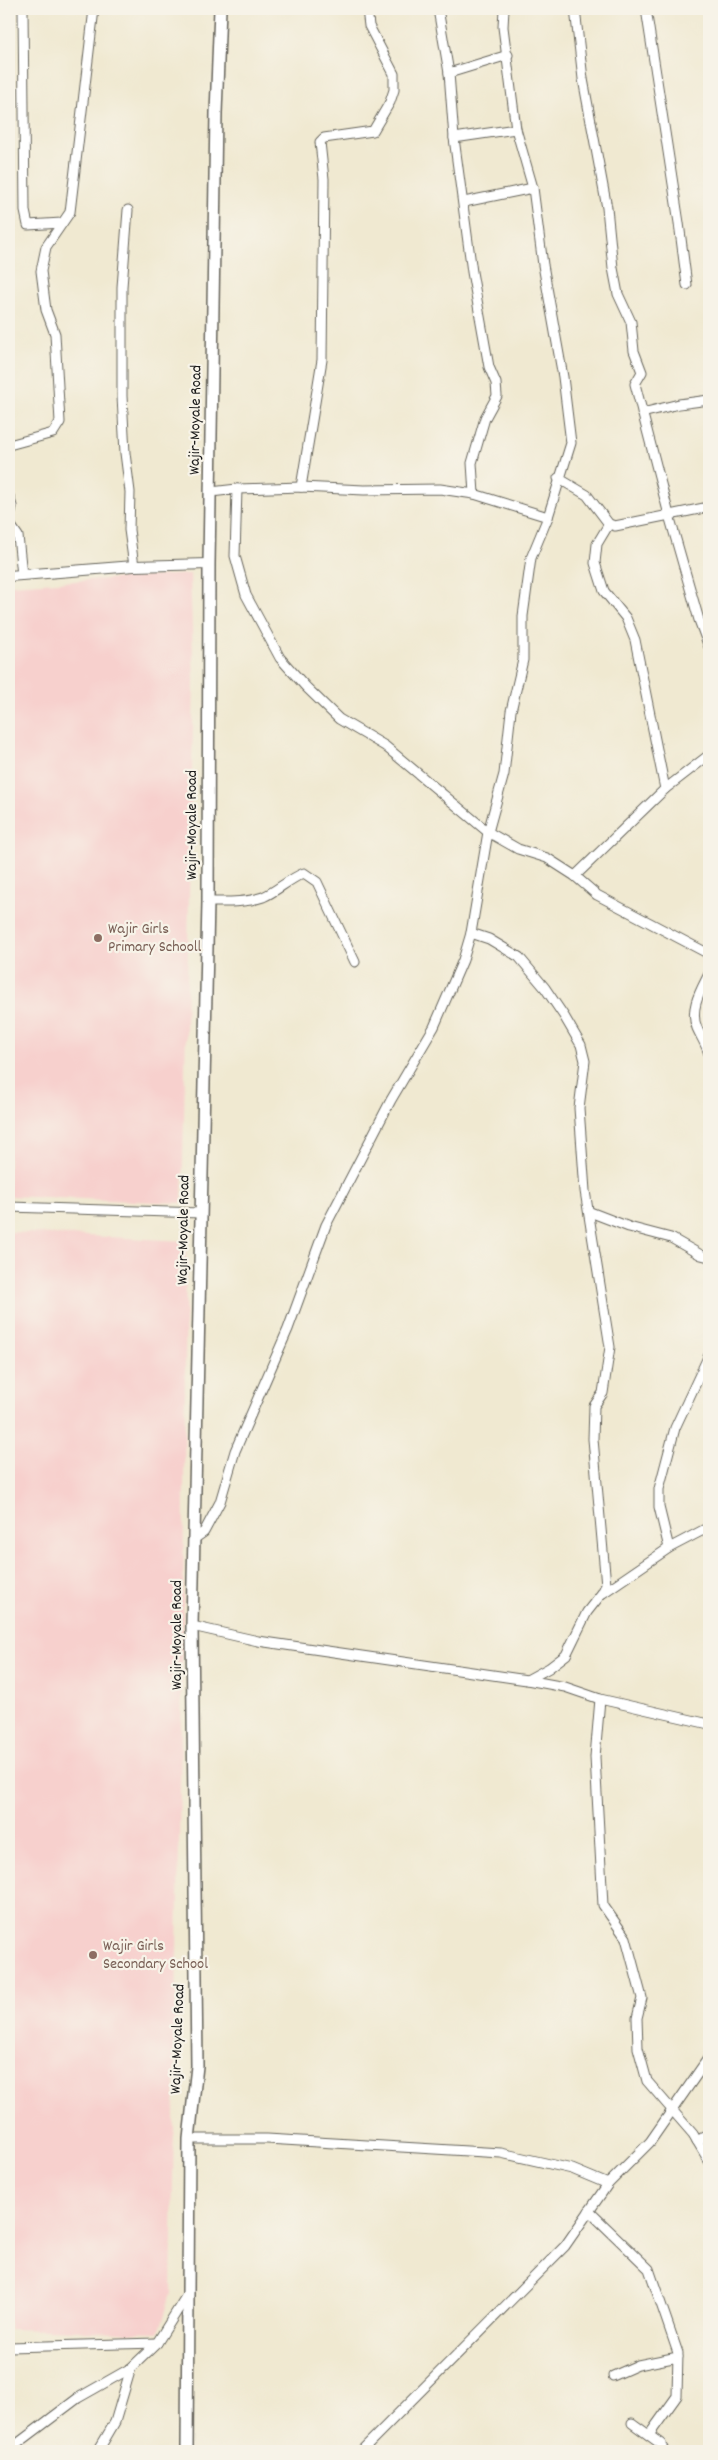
<svg xmlns="http://www.w3.org/2000/svg" width="718" height="2460" viewBox="0 0 718 2460" font-family="Dekko,sans-serif">
<rect width="100%" height="100%" fill="#f7f3e8"/>
<filter id="ink" filterUnits="userSpaceOnUse"><feTurbulence type="fractalNoise" baseFrequency=".02" numOctaves="2"/><feDisplacementMap in="SourceGraphic" scale="10" xChannelSelector="R" yChannelSelector="G"/><feConvolveMatrix kernelMatrix="1 2 1 2 8 2 1 2 1" color-interpolation-filters="sRGB"/></filter>
<filter id="wash" filterUnits="userSpaceOnUse"><feTurbulence type="fractalNoise" baseFrequency=".0096" numOctaves="4" result="noise"/><feDisplacementMap in="SourceGraphic" scale="20" xChannelSelector="R" yChannelSelector="G"/><feGaussianBlur stdDeviation="1.12" result="paint"/><feColorMatrix in="noise" values="0 0 0 0 0 0 0 0 0 0 0 0 0 0 0 0 0 1.4 0 .05"/><feComposite in="paint" operator="in"/></filter>
<g filter="url(#wash)">
<rect width="100%" height="100%" fill="#f0e9d1"/>
<!-- built -->
<g fill="#f7d0cd">
<polygon points="190,574 194,681 182,1203 9,1196 9,585"/>
<polygon points="9,1232 186,1241 183,1615 171,2294 159,2333 9,2329"/>
</g>
</g>
<g filter="url(#ink)">
<g fill="none" stroke-linecap="round" stroke-linejoin="round">
<defs>
<g id="minor">
<polyline points="23,9 25,211 28,225 62,223"/>
<polyline points="438,9 449,73 454,138 472,272 489,367 496,383 497,396 485,418 472,463 474,494"/>
<polyline points="575,9 583,79 607,208 613,268 618,294 631,322 634,351 642,372 635,384 669,515 699,620 709,647"/>
<polyline points="646,9 679,223 687,285"/>
<polyline points="449,73 508,55"/>
<polyline points="454,138 516,129"/>
<polyline points="464,202 533,188"/>
<polyline points="128,210 122,287 122,396 125,453 130,492 129,530 134,566"/>
<polyline points="642,413 679,404 709,400"/>
<polyline points="9,445 53,433 60,422 55,334 46,310 41,271 46,247 70,212 94,9"/>
<polyline points="558,478 587,495 609,524 615,526 709,507"/>
<polyline points="301,487 322,360 324,179 320,142 324,138 373,131 390,102 394,90 394,74 369,26 367,9"/>
<polyline points="237,489 301,487 364,490 440,489 474,494 548,517"/>
<polyline points="211,492 237,489 235,556 246,595 280,658 306,687 339,719 385,746 488,832 518,849 547,858 575,876 597,895 709,954"/>
<polyline points="9,496 12,506 9,523 18,536 22,575"/>
<polyline points="609,524 597,544 595,563 604,591 626,618 635,640 665,789"/>
<polyline points="575,876 665,789 709,755"/>
<path d="M208,902C225,902 246,903 263,897C277,891 289,879 304,873L317,882L355,962"/>
<polyline points="471,933 489,939 519,957 545,988 564,1016 581,1045 585,1061 579,1108 585,1191 610,1347 603,1393 594,1406 593,1439 606,1585 602,1593 587,1612 566,1655 549,1668 527,1680"/>
<path d="M709,974C701,990 689,1009 697,1028C701,1037 706,1044 709,1054"/>
<polyline points="9,1207 201,1213"/>
<polyline points="590,1212 629,1227 671,1238 701,1255 709,1257"/>
<polyline points="194,1539 204,1532 220,1502 235,1451 288,1329 326,1225 391,1100 434,1027 463,960 471,933 488,832 504,774 511,711 523,660 523,616 531,558 548,517 571,443 563,377 543,265 533,188 516,129 503,27 504,9"/>
<polyline points="669,1548 659,1507 659,1489 675,1428 709,1355"/>
<polyline points="603,1593 669,1548 709,1527"/>
<polyline points="192,1626 258,1641 527,1680 565,1687 600,1699 709,1724"/>
<polyline points="600,1699 595,1757 603,1905 626,1938 642,1998 637,2018 638,2048 647,2081 693,2134 709,2161"/>
<polyline points="189,2139 267,2139 501,2153 572,2169 608,2184"/>
<polyline points="697,2141 709,2134"/>
<polyline points="589,2211 649,2269 678,2353 677,2396 649,2435"/>
<polyline points="9,2347 157,2343"/>
<polyline points="613,2376 638,2365 678,2357"/>
<polyline points="632,2423 661,2444 664,2451"/>
<polyline points="9,2450 78,2398 131,2368"/>
<polyline points="98,2451 115,2422 131,2368 157,2343 187,2295"/>
<polyline points="361,2451 565,2246 608,2184 650,2142 709,2057"/>
</g>
<polyline id="tertiary" points="9,576 134,566 209,564"/>
<polyline id="secondary" points="187,2451 189,2139 197,2066 192,1626 208,902 209,564 216,113 220,9"/>
</defs>
<!-- minor casing -->
<use href="#minor" stroke="#66645b" stroke-width="11"/>
<!-- tertiary casing -->
<use href="#tertiary" stroke="#66645b" stroke-width="12"/>
<!-- secondary casing -->
<use href="#secondary" stroke="#66645b" stroke-width="14"/>
<!-- minor -->
<use href="#minor" stroke="#fff" stroke-width="9"/>
<!-- tertiary -->
<use href="#tertiary" stroke="#fff" stroke-width="10"/>
<!-- secondary -->
<use href="#secondary" stroke="#fff" stroke-width="11"/>
</g>
</g>
<!-- markers -->
<g fill="#8d6e63" stroke="#f7f3e8" stroke-width="2">
<circle cx="98" cy="938" r="5"/>
<circle cx="93" cy="1955" r="5"/>
</g>
<g text-anchor="middle" dominant-baseline="central" stroke-width="4.5" stroke-linejoin="round" paint-order="stroke">
<!-- street labels -->
<g font-size="16" fill="#1c1c1c" stroke="#f7f3e8">
<text transform="translate(196 420) rotate(-89)">Wajir-Moyale Road</text>
<text transform="translate(192 825) rotate(-90)">Wajir-Moyale Road</text>
<text transform="translate(184 1230) rotate(-89)">Wajir-Moyale Road</text>
<text transform="translate(177 1635) rotate(-90)">Wajir-Moyale Road</text>
<text transform="translate(178 2039) rotate(-88)">Wajir-Moyale Road</text>
</g>
<!-- education labels -->
<g font-size="16" fill="#785e54" stroke="#f7f3e8" text-anchor="start">
<text x="108" y="929">Wajir Girls<tspan x="108" dy="18">Primary Schooll</tspan></text>
<text x="103" y="1946">Wajir Girls<tspan x="103" dy="18">Secondary School</tspan></text>
</g>
</g>
<!-- margin -->
<rect width="718" height="2460" fill="none" stroke="#f7f3e8" stroke-width="30"/>
</svg>
